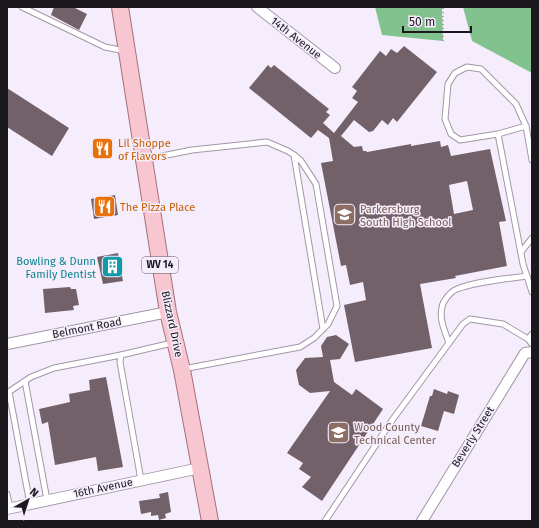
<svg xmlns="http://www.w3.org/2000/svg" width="539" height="528" viewBox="0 0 539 528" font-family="'Fira Sans',sans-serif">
<rect width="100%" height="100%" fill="#f6edfc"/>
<!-- forest -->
<g fill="#82c28f">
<polygon points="375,7 442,7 443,41 382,35"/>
<polygon points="463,7 532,7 532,73 472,41"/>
</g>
<!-- building -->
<g fill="#73616a" fill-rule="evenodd">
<polygon points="54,7 73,7 87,14 79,30 51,15"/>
<path d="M404,46L437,72L397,122L393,118L388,125L382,120L373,131L369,132L354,120L341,136L354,147L362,146L363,151H366L367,152L411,144V146L440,141L441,147L448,145L451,156L490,149L506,221L499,222L507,266L455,276L456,278L420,284L432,348L355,362L344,305L366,300L363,282L350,285L346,265L341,266L321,163L333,161L329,138L318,130L311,138L249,88L268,65L271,68L274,65L329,109L326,112L330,115L323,123L334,133L358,102L352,98L357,91L352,87L380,51L386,56L391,49L397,53ZM467,181L473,210L454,214L449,185Z"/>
<polygon points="7,88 69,128 52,156 7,127"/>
<polygon points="109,144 110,151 95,153 94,147"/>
<polygon points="115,195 118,215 94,219 91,199"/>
<polygon points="118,253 123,281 103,284 97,257"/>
<polygon points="70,287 71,289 76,289 79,305 73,306 74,310 45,313 43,289"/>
<polygon points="336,335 349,344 340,359 330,360 334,382 352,395 356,389 383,409 322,501 302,487 311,477 299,469 303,463 287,453 330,391 310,393 299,385 296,370 305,358 323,357 321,346 327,337"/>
<polygon points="106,377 123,467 98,471 96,457 55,465 48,422 42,424 39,409 70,402 69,394 90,390 89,380"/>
<polygon points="434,389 447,394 448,391 459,395 454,414 444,411 438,431 421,426 430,396 432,396"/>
<polygon points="168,492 171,512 165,514 166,518 159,520 158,515 151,516 151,512 141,514 139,501 160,498 159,494"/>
</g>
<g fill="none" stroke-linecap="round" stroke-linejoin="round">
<defs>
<g id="service">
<polyline points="22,7 105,47 125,51"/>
<polyline points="498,134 526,126"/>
<polyline points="294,155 323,329"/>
<polyline points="147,159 192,150 267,142 288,151 294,155 301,161 316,184 337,306 328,324 314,338 300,347 183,369"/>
<polyline points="532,160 526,126 516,104 481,69 467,67 455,73 448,84 445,119 451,134 460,140 498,134 523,264 532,292"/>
<polyline points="521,252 532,238"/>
<polyline points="528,339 532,334"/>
<path d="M449,343C445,331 439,320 442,307C443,301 451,291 457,289C478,281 505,279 527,276"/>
<polyline points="25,381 47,500"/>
<polyline points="9,392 30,504"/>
<polyline points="7,393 31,377 54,368 121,355"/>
<polyline points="141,480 120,362 121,355 172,343"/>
<polyline points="7,494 10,508"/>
<polyline points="325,521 393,419 463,324 470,319 503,324 528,339 532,344"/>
</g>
<g id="minor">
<polyline points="257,7 335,68"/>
<polyline points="7,344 168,312"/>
<polyline points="7,509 200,468"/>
<polyline points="422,521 525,353 532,352"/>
</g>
<polyline id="primary" points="120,7 168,312 182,370 210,521"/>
</defs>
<!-- service casing -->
<use href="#service" stroke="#a197a8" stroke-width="7"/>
<!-- minor casing -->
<use href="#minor" stroke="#a197a8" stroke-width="12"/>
<!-- primary casing -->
<use href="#primary" stroke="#a6707d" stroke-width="18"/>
<!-- path -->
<polyline stroke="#928c97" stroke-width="1.5" stroke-dasharray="1 3" stroke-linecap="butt" points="443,41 443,7"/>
<!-- service -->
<use href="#service" stroke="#fff" stroke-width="5"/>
<!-- minor -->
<use href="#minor" stroke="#fff" stroke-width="10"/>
<!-- primary -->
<use href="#primary" stroke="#f7c6d0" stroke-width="16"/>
</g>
<!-- icons -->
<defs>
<symbol id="restaurant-square" viewBox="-11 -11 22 22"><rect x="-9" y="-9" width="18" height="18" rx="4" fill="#e8710a" stroke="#f6edfc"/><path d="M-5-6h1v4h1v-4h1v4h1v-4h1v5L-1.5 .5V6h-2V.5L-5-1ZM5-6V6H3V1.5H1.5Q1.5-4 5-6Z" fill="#fff"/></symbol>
<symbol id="school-square" viewBox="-11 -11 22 22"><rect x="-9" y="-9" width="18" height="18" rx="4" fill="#8d6e63" stroke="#f6edfc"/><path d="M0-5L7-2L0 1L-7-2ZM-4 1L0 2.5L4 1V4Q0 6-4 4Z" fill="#fff"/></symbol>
<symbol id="building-square" viewBox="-11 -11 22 22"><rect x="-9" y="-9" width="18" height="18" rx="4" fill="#0f9aa8" stroke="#f6edfc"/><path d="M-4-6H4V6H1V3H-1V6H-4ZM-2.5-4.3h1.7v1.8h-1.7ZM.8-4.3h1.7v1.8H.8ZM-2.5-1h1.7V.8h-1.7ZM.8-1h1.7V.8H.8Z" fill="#fff"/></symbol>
</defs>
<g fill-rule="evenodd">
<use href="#restaurant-square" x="90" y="136" width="25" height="25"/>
<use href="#restaurant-square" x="92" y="194" width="25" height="25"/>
<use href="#school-square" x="332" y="202" width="25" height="25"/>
<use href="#building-square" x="100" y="254" width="25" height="25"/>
<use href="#school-square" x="326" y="420" width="25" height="25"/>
</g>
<g text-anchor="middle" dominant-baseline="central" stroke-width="3" stroke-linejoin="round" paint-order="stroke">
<!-- shield labels -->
<rect fill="#f6edfc" stroke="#5c5760" stroke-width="1" x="142" y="257" width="36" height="16" rx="3"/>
<g font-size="10" font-weight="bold" fill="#1a171d">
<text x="160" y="265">WV 14</text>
</g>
<!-- street labels -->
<g font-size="11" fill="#1a171d" stroke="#f6edfc">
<text transform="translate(296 38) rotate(38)">14th Avenue</text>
<text transform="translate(172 324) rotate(78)">Blizzard Drive</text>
<text transform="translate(87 328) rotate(-11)">Belmont Road</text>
<text transform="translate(473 437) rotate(-58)">Beverly Street</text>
<text transform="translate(103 488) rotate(-12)">16th Avenue</text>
</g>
<!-- food labels -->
<g font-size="11" fill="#c56008" stroke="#f6edfc" text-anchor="start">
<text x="118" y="143">Lil Shoppe<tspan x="118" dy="13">of Flavors</tspan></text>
<text x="120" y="207">The Pizza Place</text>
</g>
<!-- education labels -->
<g font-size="11" fill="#785e54" stroke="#f6edfc" text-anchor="start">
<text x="360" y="209">Parkersburg<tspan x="360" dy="13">South High School</tspan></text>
<text x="354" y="427">Wood County<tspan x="354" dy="13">Technical Center</tspan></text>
</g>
<!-- culture labels -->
<g font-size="11" fill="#0d838f" stroke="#f6edfc" text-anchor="end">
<text x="96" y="261">Bowling &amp; Dunn<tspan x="96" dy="13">Family Dentist</tspan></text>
</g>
</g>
<!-- border -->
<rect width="539" height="528" fill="none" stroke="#1a171d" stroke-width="16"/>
<!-- north arrow -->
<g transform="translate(28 500) rotate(39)" stroke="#f6edfc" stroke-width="3" paint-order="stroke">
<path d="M0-3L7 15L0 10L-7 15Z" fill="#1a171d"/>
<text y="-6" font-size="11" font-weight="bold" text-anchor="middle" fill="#1a171d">N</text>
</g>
<!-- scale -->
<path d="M403 26v6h68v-6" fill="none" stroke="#1a171d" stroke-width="2"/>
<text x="409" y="26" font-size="12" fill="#1a171d" stroke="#f6edfc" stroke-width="3" paint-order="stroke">50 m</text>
</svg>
